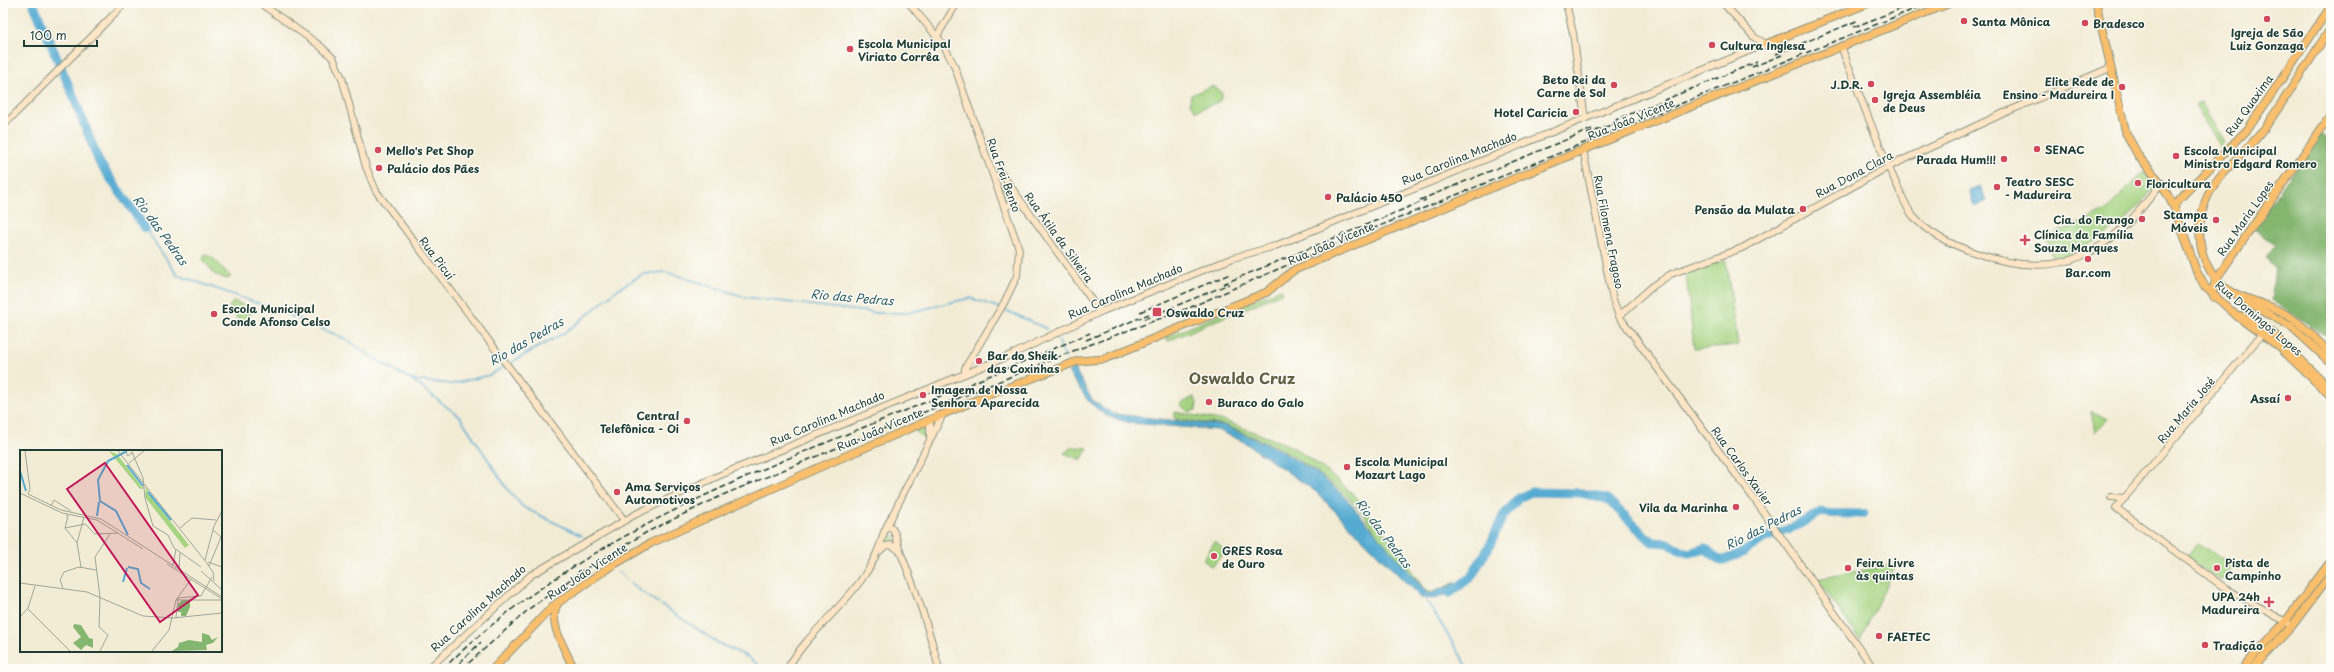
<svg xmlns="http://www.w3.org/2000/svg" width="2334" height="672" viewBox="0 0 2334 672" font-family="'Playpen Sans',sans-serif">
<rect width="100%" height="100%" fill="#fdfcf7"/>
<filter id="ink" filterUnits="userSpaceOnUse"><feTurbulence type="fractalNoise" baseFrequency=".025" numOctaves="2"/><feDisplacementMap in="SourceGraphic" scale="8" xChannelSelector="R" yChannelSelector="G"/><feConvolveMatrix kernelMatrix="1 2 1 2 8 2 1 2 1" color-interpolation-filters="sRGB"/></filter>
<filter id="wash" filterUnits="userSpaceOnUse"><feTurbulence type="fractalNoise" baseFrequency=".012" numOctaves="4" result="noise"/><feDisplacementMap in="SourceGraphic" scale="16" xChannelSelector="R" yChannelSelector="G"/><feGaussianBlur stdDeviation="0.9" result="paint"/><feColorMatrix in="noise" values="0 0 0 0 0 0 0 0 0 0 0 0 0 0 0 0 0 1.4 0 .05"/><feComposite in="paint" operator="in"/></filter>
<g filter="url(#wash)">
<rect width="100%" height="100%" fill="#f3ecd5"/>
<!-- green -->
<g fill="#a6d482" stroke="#62885b">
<polygon points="1212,86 1219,90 1222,94 1220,101 1196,111 1190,103 1191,95"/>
<polygon points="2201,102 2224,142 2221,147 2195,106"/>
<polygon points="2144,172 2156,186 2122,225 2121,223 2101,238 2055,261 2046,237 2086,221 2105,211"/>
<polygon points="1000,182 1013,197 1006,202"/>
<polygon points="205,254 214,259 231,277 227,279 214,274 203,259"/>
<polygon points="1726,260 1738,345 1694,349 1686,273"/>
<polygon points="1281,289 1283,292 1240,311 1238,306"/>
<polygon points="234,301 254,310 241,324 229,306"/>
<polygon points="1229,311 1231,314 1168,341 1166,337"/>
<polygon points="1194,397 1197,403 1196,410 1188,412 1180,404"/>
<polygon points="2091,411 2108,419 2095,432"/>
<polygon points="1175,412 1225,421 1293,447 1321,467 1351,492 1394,545 1424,589 1432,593 1456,582 1458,586 1449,592 1424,595 1399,569 1365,516 1345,494 1317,472 1280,448 1225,425 1175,419"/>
<polygon points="923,426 927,429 926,440 914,430"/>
<polygon points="1073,447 1088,448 1081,460 1064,453"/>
<polygon points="887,534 894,535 897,543 882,544"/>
<polygon points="1215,541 1225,551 1212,567 1203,560"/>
<polygon points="2197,543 2233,564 2222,581 2185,558"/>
<polygon points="1896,564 1860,640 1817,579"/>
</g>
<!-- forest -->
<polygon fill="#84b670" stroke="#527a52" points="2320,134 2331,141 2331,339 2271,300 2275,268 2266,257 2275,245 2253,228"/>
<!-- water -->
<g fill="#55aad1" stroke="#3a7482">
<polygon points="1980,186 1987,201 1974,206 1969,190"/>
<polygon points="1074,368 1093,401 1113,414 1225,426 1278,449 1318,474 1344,496 1428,594 1457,583 1460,589 1435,599 1421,598 1315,491 1244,442 1218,430 1131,423 1106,416 1089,402 1068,372"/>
</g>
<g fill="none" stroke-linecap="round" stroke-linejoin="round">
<!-- stream -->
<g stroke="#55aad1" stroke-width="1.5">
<polyline points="145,228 177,275 277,310 346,339 380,362 412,380 452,384 490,375 505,366"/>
<polyline points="1003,309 1047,329"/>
<polyline points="1058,340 1065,358"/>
<polyline points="510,363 569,330 618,289 643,274 666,272 745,297 876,313 907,313 970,298 1000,308"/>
<polyline points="412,380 460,417 508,490 523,507 582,536"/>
<polyline points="608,557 611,560"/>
<polyline points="618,572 639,590 718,643 746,656 764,669"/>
<polyline points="1425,598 1469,669"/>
</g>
<!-- river -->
<g stroke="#55aad1" stroke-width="9">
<polyline points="33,3 72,93 99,162 145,228"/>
<path d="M1450,593L1471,577L1490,545L1503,516L1519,498L1531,492L1581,493L1607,499L1652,542L1668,543L1679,550L1689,553L1705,548L1721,561L1742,553L1765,538L1796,526L1821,512C1832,515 1852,513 1864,514"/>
</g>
</g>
</g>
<g filter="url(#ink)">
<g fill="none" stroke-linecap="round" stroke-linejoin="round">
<defs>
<g id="secondary">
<polyline points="260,3 319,45 333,58 342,78 366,167 376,191 624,520"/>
<polyline points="909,3 943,44 954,65 1019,249 1017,276 1004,303 965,368 965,374"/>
<polyline points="1566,3 1573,33 1585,119"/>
<polyline points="1723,3 1755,38 1766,44"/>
<polyline points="937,36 957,3"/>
<path d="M1841,46C1858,91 1875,138 1895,181C1901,193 1905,206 1913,216C1928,234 1955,246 1976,253C2062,284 2111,253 2161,183"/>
<polyline points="3,126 125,3"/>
<polyline points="1583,150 1613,300 1619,316 1752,496 1874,669"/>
<polyline points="994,177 1001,173 1100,312"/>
<polyline points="1005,207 1020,200"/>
<polyline points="1619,316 1653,286 1671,274 1742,248 1888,167 2004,113 2110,68"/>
<polyline points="2262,334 2116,508 2225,588 2288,623"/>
<polyline points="930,440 930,420"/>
<polyline points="2111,497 2125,498"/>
<path d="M888,524C897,532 896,541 900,551C916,590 929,628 939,669"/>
<polyline points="880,551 885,546 891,545 900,551"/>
<polyline points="428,669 531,575 636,514 718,476 1013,354 1100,312 1233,258 1275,246 1766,44"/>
<path d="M787,669C816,619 869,593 884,532L943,414"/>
</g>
<g id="primary">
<polyline points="2096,3 2126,133 2139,157 2161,183 2174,207 2196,270 2205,287 2238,317 2278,346 2331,396"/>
<path d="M2331,28C2309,61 2287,96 2264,129C2251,147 2233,160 2219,178C2196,207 2192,249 2216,279C2231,298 2259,300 2280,311C2300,321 2315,338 2331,354"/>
<polyline points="1766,44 1869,3"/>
<polyline points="2174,207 2179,199 2248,129 2331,6"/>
<polyline points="2214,297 2213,289 2216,279 2331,115"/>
<polyline points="2239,298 2292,327 2331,363"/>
<polyline points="2242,316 2273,333 2331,389"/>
<path d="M558,603C546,621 566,651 574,669"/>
<polyline points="493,669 553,606 608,568 651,543 820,467 988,395 1078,361 1104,359 1267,292 1294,270 1583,150 1950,3"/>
<polyline points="2242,669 2285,622 2331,561"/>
<polyline points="2252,669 2292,626 2331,574"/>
</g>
</defs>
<!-- secondary casing -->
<use href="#secondary" stroke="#899484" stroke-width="8"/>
<!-- primary casing -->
<use href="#primary" stroke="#899484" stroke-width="9"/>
<!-- secondary -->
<use href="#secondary" stroke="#fde5c5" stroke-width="6"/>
<!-- primary -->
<use href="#primary" stroke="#f9bf6d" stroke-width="7"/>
<!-- rail -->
<g stroke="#1f3d34" stroke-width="1.5" stroke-dasharray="6 3" stroke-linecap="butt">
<polyline points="1854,27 1905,7"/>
<polyline points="1776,54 1859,20"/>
<polyline points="1752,67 1782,55"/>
<polyline points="1613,121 1757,62"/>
<polyline points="1587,134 1619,122"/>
<polyline points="1420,200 1592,129"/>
<polyline points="1223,284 1426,200"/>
<polyline points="1140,312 1230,274"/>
<polyline points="1144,319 1229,284"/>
<polyline points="1086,340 1149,314"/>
<path d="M443,669C557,556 705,492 852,432C932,400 1011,367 1090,333"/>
<polyline points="453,669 481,642"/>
<polyline points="462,669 529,609 585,569 647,532 725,494 1073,351 1191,307 1345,240 1929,3"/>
</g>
</g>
</g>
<!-- markers -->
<g fill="#d1495b" stroke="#fdfcf7" stroke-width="1.5">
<circle cx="2267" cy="19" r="4"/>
<circle cx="1964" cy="21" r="4"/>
<circle cx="2085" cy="23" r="4"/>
<circle cx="1712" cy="45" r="4"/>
<circle cx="850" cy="49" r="4"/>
<circle cx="1871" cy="84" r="4"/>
<circle cx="1614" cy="85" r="4"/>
<circle cx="2122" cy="87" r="4"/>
<circle cx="1875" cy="100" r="4"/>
<circle cx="1576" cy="112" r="4"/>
<circle cx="2037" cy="149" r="4"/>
<circle cx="378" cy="150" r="4"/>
<circle cx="2176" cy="156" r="4"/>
<circle cx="2004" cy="159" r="4"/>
<circle cx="379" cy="168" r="4"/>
<circle cx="2138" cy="183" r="4"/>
<circle cx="1997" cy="187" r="4"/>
<circle cx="1328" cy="197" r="4"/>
<circle cx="1803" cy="209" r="4"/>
<circle cx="2142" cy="219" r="4"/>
<circle cx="2216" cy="220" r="4"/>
<path d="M2023 234h4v4h4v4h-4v4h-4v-4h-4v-4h4z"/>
<circle cx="2088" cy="259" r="4"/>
<rect x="1152" y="307" width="10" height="10" rx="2"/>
<circle cx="214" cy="314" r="4"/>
<circle cx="979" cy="361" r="4"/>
<circle cx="923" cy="395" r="4"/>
<circle cx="2288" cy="398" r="4"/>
<circle cx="1209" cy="402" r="4"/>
<circle cx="687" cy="421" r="4"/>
<circle cx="1347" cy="467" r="4"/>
<circle cx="617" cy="492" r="4"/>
<circle cx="1736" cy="507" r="4"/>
<circle cx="1214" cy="556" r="4"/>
<circle cx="1848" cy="568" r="4"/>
<circle cx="2217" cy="568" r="4"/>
<path d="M2267 596h4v4h4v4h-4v4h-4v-4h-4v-4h4z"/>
<circle cx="1879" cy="636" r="4"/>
<circle cx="2205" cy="645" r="4"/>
</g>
<g text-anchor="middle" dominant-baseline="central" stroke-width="3" stroke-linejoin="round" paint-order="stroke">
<!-- poi labels -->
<g font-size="11" font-weight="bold" fill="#1f3d34" stroke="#fdfcf7" text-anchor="start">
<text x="1972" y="21">Santa Mônica</text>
<text x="2093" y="23">Bradesco</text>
<text x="2267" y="32" text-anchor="middle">Igreja de São<tspan x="2267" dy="13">Luiz Gonzaga</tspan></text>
<text x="858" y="43">Escola Municipal<tspan x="858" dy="13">Viriato Corrêa</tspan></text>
<text x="1720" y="45">Cultura Inglesa</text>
<text x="1606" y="79" text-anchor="end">Beto Rei da<tspan x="1606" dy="13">Carne de Sol</tspan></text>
<text x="2114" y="81" text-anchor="end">Elite Rede de<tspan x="2114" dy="13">Ensino - Madureira I</tspan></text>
<text x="1863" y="84" text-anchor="end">J.D.R.</text>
<text x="1883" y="94">Igreja Assembléia<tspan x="1883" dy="13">de Deus</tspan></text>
<text x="1568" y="112" text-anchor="end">Hotel Caricia</text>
<text x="2045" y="149">SENAC</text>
<text x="386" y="150">Mello's Pet Shop</text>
<text x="2184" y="150">Escola Municipal<tspan x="2184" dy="13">Ministro Edgard Romero</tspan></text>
<text x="1996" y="159" text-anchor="end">Parada Hum!!!</text>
<text x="387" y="168">Palácio dos Pães</text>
<text x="2005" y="181">Teatro SESC<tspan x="2005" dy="13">- Madureira</tspan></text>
<text x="2146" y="183">Floricultura</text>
<text x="1336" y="197">Palácio 450</text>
<text x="1795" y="209" text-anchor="end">Pensão da Mulata</text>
<text x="2208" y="214" text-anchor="end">Stampa<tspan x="2208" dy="13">Móveis</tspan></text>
<text x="2134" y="219" text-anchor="end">Cia. do Frango</text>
<text x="2034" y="234">Clínica da Família<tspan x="2034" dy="13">Souza Marques</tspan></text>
<text x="2088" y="272" text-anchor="middle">Bar.com</text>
<text x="222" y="308">Escola Municipal<tspan x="222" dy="13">Conde Afonso Celso</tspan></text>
<text x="1166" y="312">Oswaldo Cruz</text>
<text x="987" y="355">Bar do Sheik<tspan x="987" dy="13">das Coxinhas</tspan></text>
<text x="931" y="389">Imagem de Nossa<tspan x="931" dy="13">Senhora Aparecida</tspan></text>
<text x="2280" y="398" text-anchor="end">Assaí</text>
<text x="1217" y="402">Buraco do Galo</text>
<text x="679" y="415" text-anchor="end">Central<tspan x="679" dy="13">Telefônica - Oi</tspan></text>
<text x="1355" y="461">Escola Municipal<tspan x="1355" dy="13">Mozart Lago</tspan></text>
<text x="625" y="486">Ama Serviços<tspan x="625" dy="13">Automotivos</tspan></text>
<text x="1728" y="507" text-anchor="end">Vila da Marinha</text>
<text x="1222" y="550">GRES Rosa<tspan x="1222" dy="13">de Ouro</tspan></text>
<text x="1856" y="562">Feira Livre<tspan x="1856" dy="13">às quintas</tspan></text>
<text x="2225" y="562">Pista de<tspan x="2225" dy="13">Campinho</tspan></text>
<text x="2260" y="596" text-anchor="end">UPA 24h<tspan x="2260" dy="13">Madureira</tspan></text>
<text x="1887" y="636">FAETEC</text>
<text x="2213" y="645">Tradição</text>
</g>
<!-- street labels -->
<g font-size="11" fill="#1f3d34" stroke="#fdfcf7">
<text transform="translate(2249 105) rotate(-54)">Rua Quaxima</text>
<text transform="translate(1631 119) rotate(-22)">Rua João Vicente</text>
<text transform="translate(1459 158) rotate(-22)">Rua Carolina Machado</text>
<text transform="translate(1854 174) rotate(-28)">Rua Dona Clara</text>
<text transform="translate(1004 175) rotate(70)">Rua Frei Bento</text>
<text transform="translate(2245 218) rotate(-55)">Rua Maria Lopes</text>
<text transform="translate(1609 232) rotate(79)">Rua Filomena Fragoso</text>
<text transform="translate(1059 237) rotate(54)">Rua Átila da Silveira</text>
<text transform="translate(1331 243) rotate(-23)">Rua João Vicente</text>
<text transform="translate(437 258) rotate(53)">Rua Picuí</text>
<text transform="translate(1125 291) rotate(-23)">Rua Carolina Machado</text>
<text transform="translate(2259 318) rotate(40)">Rua Domingos Lopes</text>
<text transform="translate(2186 410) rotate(-50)">Rua Maria José</text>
<text transform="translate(827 418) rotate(-23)">Rua Carolina Machado</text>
<text transform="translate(880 429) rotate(-23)">Rua João Vicente</text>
<text transform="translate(1742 466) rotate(54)">Rua Carlos Xavier</text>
<text transform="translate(587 571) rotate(-33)">Rua João Vicente</text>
<text transform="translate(478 608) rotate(-42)">Rua Carolina Machado</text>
</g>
<!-- water labels -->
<g font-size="12" font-style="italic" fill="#32636b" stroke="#fdfcf7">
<text transform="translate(161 230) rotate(54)">Rio das Pedras</text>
<text transform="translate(852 297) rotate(5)">Rio das Pedras</text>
<text transform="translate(526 341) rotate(-30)">Rio das Pedras</text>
<text transform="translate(1763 527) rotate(-27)">Rio das Pedras</text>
<text transform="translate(1384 533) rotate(53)">Rio das Pedras</text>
</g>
<!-- district labels -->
<g font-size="15" font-weight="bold" fill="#636048" stroke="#fdfcf7">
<text x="1242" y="377">Oswaldo Cruz</text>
</g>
</g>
<!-- overview -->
<g transform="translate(20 450)">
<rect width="202" height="202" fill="#f3ecd5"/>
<path d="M89,1L97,4L122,37L127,38L129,44L169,95L165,98L125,47L126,38L120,39Z" fill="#a6d482"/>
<path d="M162,150H170V157L166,166H161V162H158V154ZM54,174L61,175L69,188L73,189V198L66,195L61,200L53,193L61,187L53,177ZM182,183L189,185L192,190L198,187L193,193L186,195L187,200L152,201L158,197L159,193L169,190L182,192Z" fill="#84b670"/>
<path fill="none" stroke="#55aad1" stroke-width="2" d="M107,15L123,36M0,21L6,41M78,30L80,51L96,61L108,85M78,30L88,11L107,1M128,42L151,70M77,66L79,52M108,117L118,119L121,133L130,139M103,132L107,118"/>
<path fill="none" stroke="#9ea695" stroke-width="1" d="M5,1L10,39L8,44L41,60L81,69L202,147M98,1L186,112L193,122L194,131M105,1L108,6L113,2M112,2L123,28L125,48L133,76L148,85L154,98L181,117M109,13L124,1M0,43L42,63L77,70L123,99M31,56L34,50L51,61M45,78L65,74L75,84L98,83M45,78L48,66L46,65M45,78L57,93M160,78L172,68L196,70M185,110L194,76L202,61M188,112L202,117M147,114L202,149M153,115L156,99M189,116L201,87L193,80M61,117L57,93L64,67M159,119L160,103M181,121L202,140M0,133L67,142L123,166L153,168L202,163M43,138L40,130L44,122L59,117L76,120M156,150H202M7,158L50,201M0,167L8,158L15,136M156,167L158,148L181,146L192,127M80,201L88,185L79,177L80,147L75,107L90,84M132,201L149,180L156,150L171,129"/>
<path fill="#c2185b" fill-opacity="0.15" stroke="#c2185b" stroke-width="2" d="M85,13L178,145L140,172L47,39Z"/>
<rect width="202" height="202" fill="none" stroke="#1f3d34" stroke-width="2"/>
</g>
<!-- margin -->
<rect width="2334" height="672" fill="none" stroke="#fdfcf7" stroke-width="16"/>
<!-- scale -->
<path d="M24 40v6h73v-6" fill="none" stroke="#1f3d34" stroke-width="2"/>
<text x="30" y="40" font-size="12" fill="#1f3d34" stroke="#fdfcf7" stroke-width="3" paint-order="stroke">100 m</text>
</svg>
